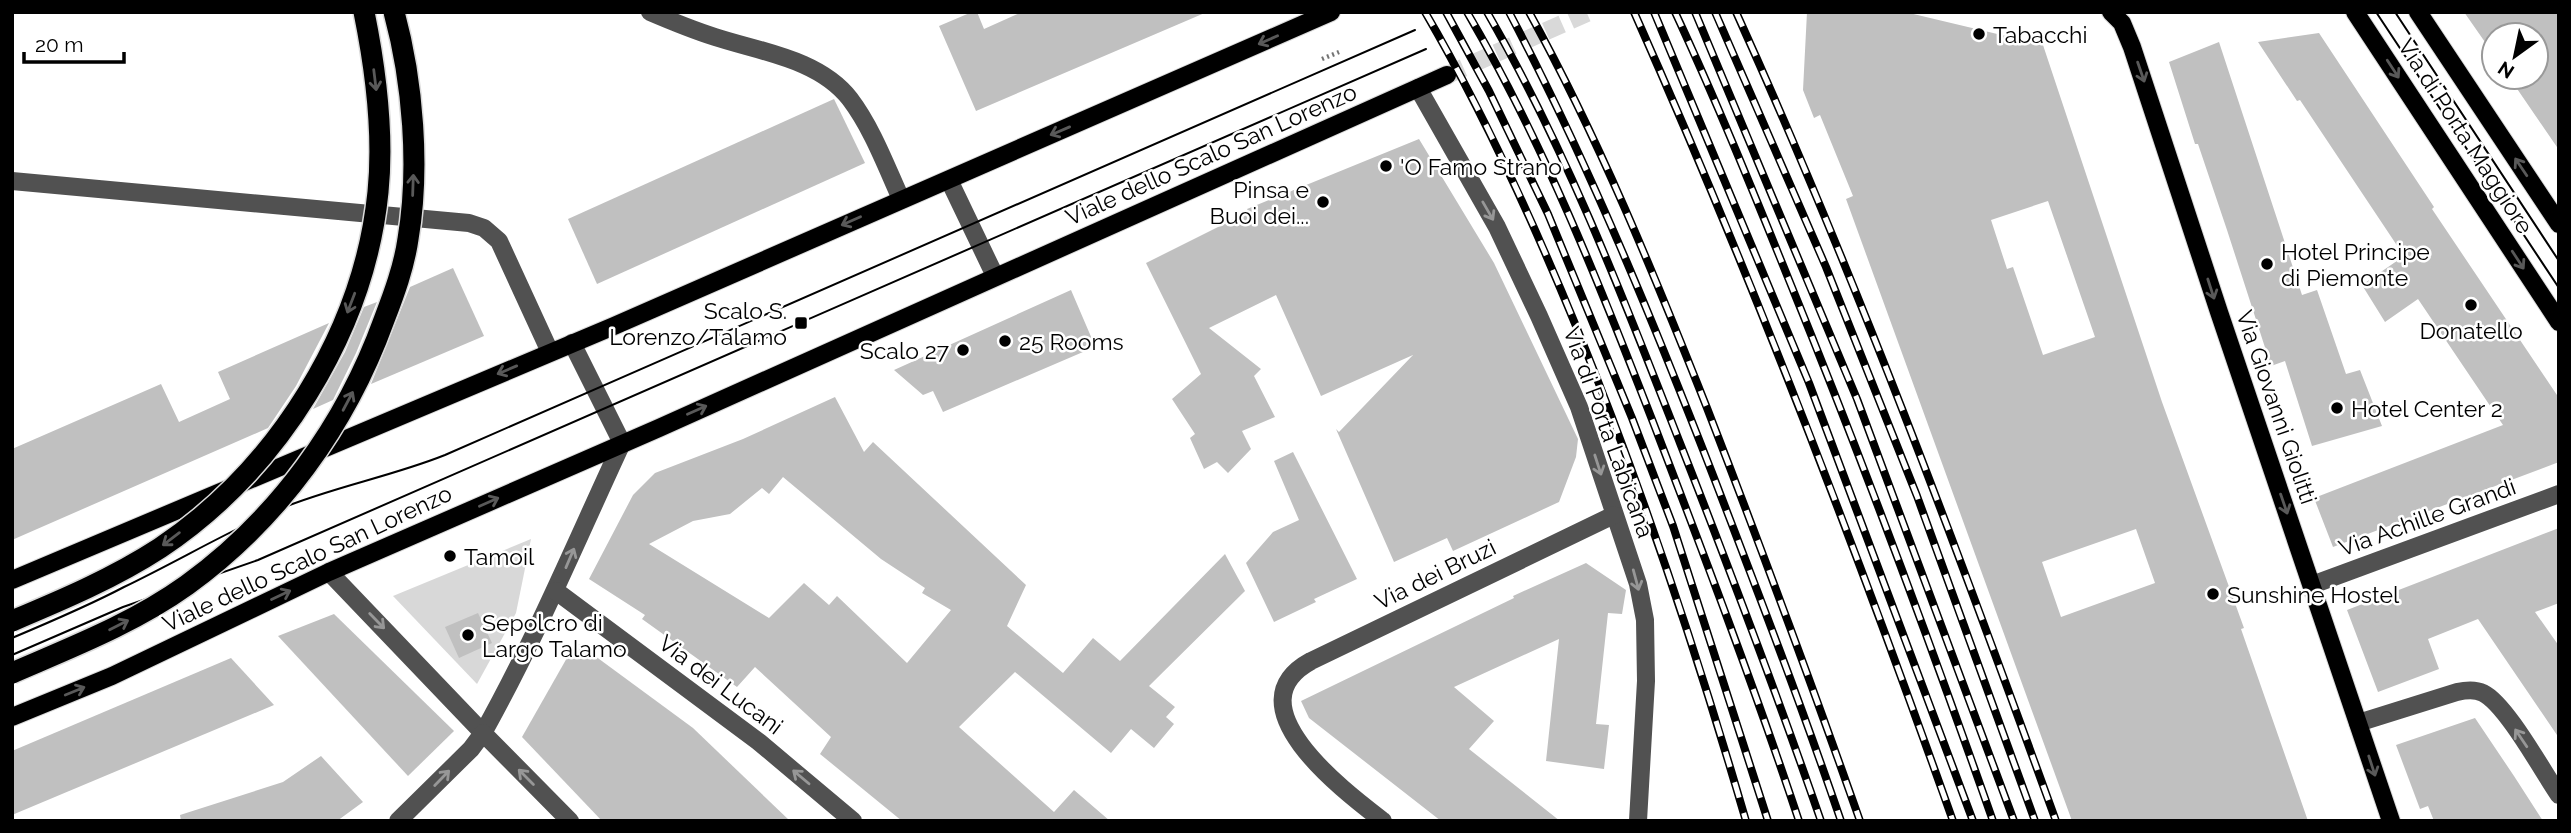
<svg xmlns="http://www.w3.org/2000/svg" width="2571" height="833" viewBox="0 0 2571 833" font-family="Raleway,sans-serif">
<rect width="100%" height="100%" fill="#fff"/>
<!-- green -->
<polygon fill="#d8d8d8" points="531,539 516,613 477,684 393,596"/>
<!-- building -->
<g fill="#c0c0c0" fill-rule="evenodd">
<polygon points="972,12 977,12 984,29 1022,12 1207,12 976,111 939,26"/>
<path d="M1807,12H1905L2043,45L2162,402L2244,628L2241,629L2308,821H2072L1846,199L1853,196L1820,115L1814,118L1803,90ZM2048,201L2095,337L2043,355L2013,267L2007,269L1991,220ZM2136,529L2155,583L2061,617L2042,562Z"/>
<polygon points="2464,12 2559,12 2559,150 2509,77 2536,77 2536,35 2494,35 2494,55"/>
<polygon points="2319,33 2434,207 2432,209 2559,398 2559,462 2333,547 2314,498 2503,425 2418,299 2385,322 2362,285 2404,256 2300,100 2297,101 2258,42"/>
<polygon points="2219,42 2302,295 2317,290 2346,374 2360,370 2382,426 2312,446 2285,361 2271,366 2227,230 2198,144 2195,144 2169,62"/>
<polygon points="834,99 865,163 597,284 568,219"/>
<polygon points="1419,139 1494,263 1578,439 1576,457 1559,502 1453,551 1447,538 1394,562 1336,429 1339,432 1413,355 1321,396 1276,295 1209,328 1261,369 1254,376 1275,417 1242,431 1251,449 1228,473 1217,462 1204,469 1190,438 1195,434 1172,399 1201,374 1146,263 1248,212 1247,209"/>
<polygon points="453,268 484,336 371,384 410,287"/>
<polygon points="1071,290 1095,346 1083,352 943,412 933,391 923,395 894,370"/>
<polygon points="377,302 356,353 333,400 313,409 345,352 364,307"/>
<polygon points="329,323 296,386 268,428 12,540 12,449 161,384 179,422 230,399 218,372"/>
<path d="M835,397L864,452L873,442L1026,585L1007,626L1063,673L1093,638L1120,661L1225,554L1245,591L1149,686L1175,707L1166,717L1174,724L1154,748L1131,729L1111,753L1015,672L959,727L1054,812L1074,790L1110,821H902L820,754L831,737L755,667L737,687L642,619L645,615L589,579L633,495L655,473L743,439ZM783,477L881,559L925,588L922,593L951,610L907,663L837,596L829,605L804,583L769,618L649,544L693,521L730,514L762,488L769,494Z"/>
<polygon points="1293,452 1357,579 1314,599 1316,602 1274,622 1246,563 1273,532 1299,520 1274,461"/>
<polygon points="2559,528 2559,603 2535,612 2559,646 2559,738 2478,619 2428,639 2439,669 2378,692 2347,610"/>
<polygon points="1586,563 1626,590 1622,614 1608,613 1596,724 1609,725 1604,769 1546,761 1559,639 1454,687 1494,721 1469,749 1560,821 1441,821 1309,718 1301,701 1514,598 1513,596"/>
<polygon points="478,613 492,643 459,658 445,627"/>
<polygon points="334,614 454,731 408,776 278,636"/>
<polygon points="576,642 693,728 790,821 602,821 522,737"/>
<polygon points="231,658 274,705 12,815 12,751"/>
<polygon points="2475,718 2514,776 2543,821 2434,821 2428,806 2420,809 2396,745"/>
<polygon points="321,756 363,802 337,821 181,821 180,815 283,782"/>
</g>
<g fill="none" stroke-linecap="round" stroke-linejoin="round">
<!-- major-tunnel -->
<polyline stroke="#d9d9d9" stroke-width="18" stroke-dasharray="18 9" stroke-linecap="butt" points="1447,75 1589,12"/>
<defs>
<g id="major">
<polyline points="2111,12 2122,23 2132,47 2219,312 2391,821"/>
<polyline points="2355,12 2559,322"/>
<polyline points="2418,12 2559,224"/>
<polyline points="12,580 614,326 1331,12"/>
<polyline points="12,717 112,676 329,572 659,428 1447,75"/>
</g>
</defs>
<!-- major casing -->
<use href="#major" stroke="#dbdbdb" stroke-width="20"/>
<!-- path -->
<polyline stroke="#737373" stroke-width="4.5" stroke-dasharray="2 3.5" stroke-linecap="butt" points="1322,59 1339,52"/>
<!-- minor -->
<g stroke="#515151" stroke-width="18">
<path d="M650,12C671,21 693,30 715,37C761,52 819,59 850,99C872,128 886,166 901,199"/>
<polyline points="1418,88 1497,227 1539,316 1579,407 1638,584 1645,620 1646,681 1638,821"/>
<polyline points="949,180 995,276"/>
<polyline points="12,181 469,223 484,228 499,241 550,352"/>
<path d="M329,572L483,733C536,638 576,542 622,443L572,343"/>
<polyline points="2312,585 2559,494"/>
<polyline points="556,591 759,742 853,821"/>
<path d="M2358,723L2457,692C2466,690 2475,689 2483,693C2506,704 2543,772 2559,795"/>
<polyline points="398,821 471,749 483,733 570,821"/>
<path d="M1383,821C1344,791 1230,705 1311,661L1614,515"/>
</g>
<!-- major -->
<use href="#major" stroke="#000" stroke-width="18"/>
<!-- tram -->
<g stroke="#000" stroke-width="2">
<polyline points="2376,12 2559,288"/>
<polyline points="2395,12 2559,261"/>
<path d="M12,638C50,622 88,606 124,587C176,562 225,533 277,510C332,487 390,477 445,455L1415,30"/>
<polyline points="12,655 123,607 258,560 1426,49"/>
</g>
<defs>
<g id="rail">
<path d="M1425,12C1484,113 1532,219 1576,326C1642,488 1697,653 1746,821"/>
<polyline points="1446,12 1489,91 1548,214 1632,418 1673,526 1768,821"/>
<path d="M1467,12C1543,142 1599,283 1653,422C1704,555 1754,686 1799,821"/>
<path d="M1487,12C1566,149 1623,297 1680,443C1729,568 1777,694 1821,821"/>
<path d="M1509,12C1589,164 1654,323 1716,483C1759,595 1802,707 1841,821"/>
<path d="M1529,12C1599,139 1654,274 1707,408C1760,545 1811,682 1860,821"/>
<path d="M1634,12C1752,277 1856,548 1953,821"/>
<polyline points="1654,12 1809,383 1973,821"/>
<path d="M1675,12C1716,100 1753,191 1789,280C1862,459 1929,639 1993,821"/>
<polyline points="1695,12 1857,399 2014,821"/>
<polyline points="1715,12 1826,267 1917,496 2035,821"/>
<path d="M1736,12C1856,277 1957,548 2056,821"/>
</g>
</defs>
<!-- rail casing -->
<use href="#rail" stroke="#000" stroke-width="8"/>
<!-- rail -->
<use href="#rail" stroke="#fff" stroke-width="5" stroke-dasharray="16" stroke-linecap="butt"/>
<defs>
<g id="highway-bridge">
<path d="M12,621C62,600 114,578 160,548C277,470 364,332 378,192C384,132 376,71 364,12"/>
<path d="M12,673C72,647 134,623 187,585C278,519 346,425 384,320C394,294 404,267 408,239C420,168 413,82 394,12"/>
</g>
</defs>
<!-- highway-bridge casing -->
<use href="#highway-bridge" stroke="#dbdbdb" stroke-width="24" stroke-linecap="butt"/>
<!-- highway-bridge -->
<use href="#highway-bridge" stroke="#000" stroke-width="21"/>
</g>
<!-- one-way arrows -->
<defs><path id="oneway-shaft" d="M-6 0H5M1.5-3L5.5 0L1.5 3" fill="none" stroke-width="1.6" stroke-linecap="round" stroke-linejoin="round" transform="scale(1.75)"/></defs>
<g stroke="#595959">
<use href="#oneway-shaft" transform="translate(1268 40) rotate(156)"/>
<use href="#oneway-shaft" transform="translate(2393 69) rotate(57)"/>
<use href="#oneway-shaft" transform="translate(2141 72) rotate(71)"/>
<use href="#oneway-shaft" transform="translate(375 80) rotate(83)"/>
<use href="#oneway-shaft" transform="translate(1060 131) rotate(157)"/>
<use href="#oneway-shaft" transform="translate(2521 167) rotate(-124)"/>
<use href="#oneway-shaft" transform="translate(413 185) rotate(-88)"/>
<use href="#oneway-shaft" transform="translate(851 221) rotate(156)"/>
<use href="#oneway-shaft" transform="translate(2518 260) rotate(57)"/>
<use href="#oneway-shaft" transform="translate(2211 289) rotate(72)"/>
<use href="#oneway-shaft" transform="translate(351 303) rotate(111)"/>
<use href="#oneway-shaft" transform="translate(507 370) rotate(157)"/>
<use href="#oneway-shaft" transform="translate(348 401) rotate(-62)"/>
<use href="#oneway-shaft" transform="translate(697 410) rotate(-24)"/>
<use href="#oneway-shaft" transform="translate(489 502) rotate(-24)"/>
<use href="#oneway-shaft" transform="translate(2284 504) rotate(71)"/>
<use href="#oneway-shaft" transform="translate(171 539) rotate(143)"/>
<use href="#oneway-shaft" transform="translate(281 595) rotate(-25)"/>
<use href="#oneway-shaft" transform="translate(119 625) rotate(-27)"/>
<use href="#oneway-shaft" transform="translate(75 691) rotate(-22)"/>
<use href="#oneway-shaft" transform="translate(2372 766) rotate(72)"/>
</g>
<g stroke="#979797">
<use href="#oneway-shaft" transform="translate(1488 211) rotate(60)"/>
<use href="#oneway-shaft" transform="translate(1598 465) rotate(72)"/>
<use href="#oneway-shaft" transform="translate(570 558) rotate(-67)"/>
<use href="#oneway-shaft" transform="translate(1636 580) rotate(75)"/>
<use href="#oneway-shaft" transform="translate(377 621) rotate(46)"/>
<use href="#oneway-shaft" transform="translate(2521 738) rotate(-124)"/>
<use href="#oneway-shaft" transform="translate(526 777) rotate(-135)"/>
<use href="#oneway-shaft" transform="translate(801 777) rotate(-140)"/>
<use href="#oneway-shaft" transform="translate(442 778) rotate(-46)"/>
</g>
<!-- markers -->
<g fill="#000" stroke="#fff" stroke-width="2.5">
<circle cx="1979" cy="34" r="7"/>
<circle cx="1386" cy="166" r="7"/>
<circle cx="1323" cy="202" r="7"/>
<circle cx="2267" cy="264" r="7"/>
<circle cx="2471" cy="305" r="7"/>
<rect x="794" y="316" width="14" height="14" rx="3.5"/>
<circle cx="1005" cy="341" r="7"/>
<circle cx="963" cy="350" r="7"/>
<circle cx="2337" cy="408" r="7"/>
<circle cx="450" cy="556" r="7"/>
<circle cx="2213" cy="594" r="7"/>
<circle cx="468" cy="635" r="7"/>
</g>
<g text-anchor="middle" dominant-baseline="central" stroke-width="5" stroke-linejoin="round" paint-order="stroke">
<!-- poi labels -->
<g font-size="23" fill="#000" stroke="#fff" text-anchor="start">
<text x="1993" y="34">Tabacchi</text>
<text x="1400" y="166">'O Famo Strano</text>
<text x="1309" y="189" text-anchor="end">Pinsa e<tspan x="1309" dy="26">Buoi dei...</tspan></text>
<text x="2281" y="251">Hotel Principe<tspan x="2281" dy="26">di Piemonte</tspan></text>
<text x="787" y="310" text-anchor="end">Scalo S.<tspan x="787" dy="26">Lorenzo/Talamo</tspan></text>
<text x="2471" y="330" text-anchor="middle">Donatello</text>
<text x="1019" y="341">25 Rooms</text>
<text x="949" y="350" text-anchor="end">Scalo 27</text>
<text x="2351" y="408">Hotel Center 2</text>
<text x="464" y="556">Tamoil</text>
<text x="2227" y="594">Sunshine Hostel</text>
<text x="482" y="622">Sepolcro di<tspan x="482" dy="26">Largo Talamo</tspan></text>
</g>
<!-- street labels -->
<g font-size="23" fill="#000" stroke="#fff">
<text transform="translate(2466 136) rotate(57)">Via di Porta Maggiore</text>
<text transform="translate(1211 154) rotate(-24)">Viale dello Scalo San Lorenzo</text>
<text transform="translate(2277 407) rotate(71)">Via Giovanni Giolitti</text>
<text transform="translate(1609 432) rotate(70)">Via di Porta Labicana</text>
<text transform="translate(2427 517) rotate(-20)">Via Achille Grandi</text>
<text transform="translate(307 558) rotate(-25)">Viale dello Scalo San Lorenzo</text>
<text transform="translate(1435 574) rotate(-26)">Via dei Bruzi</text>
<text transform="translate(721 684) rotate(37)">Via dei Lucani</text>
</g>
</g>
<!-- border -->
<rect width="2571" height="833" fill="none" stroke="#000000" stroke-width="28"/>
<!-- north arrow -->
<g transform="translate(2515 56) rotate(213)"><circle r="33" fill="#ffffff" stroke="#999999" stroke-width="2"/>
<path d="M0-5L12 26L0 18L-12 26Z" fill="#000000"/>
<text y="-10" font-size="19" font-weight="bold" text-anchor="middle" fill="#000000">N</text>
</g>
<!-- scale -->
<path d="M24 52v10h100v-10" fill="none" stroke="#000000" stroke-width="3.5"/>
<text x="35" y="52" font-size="21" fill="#000000" stroke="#ffffff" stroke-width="5" paint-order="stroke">20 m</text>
</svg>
